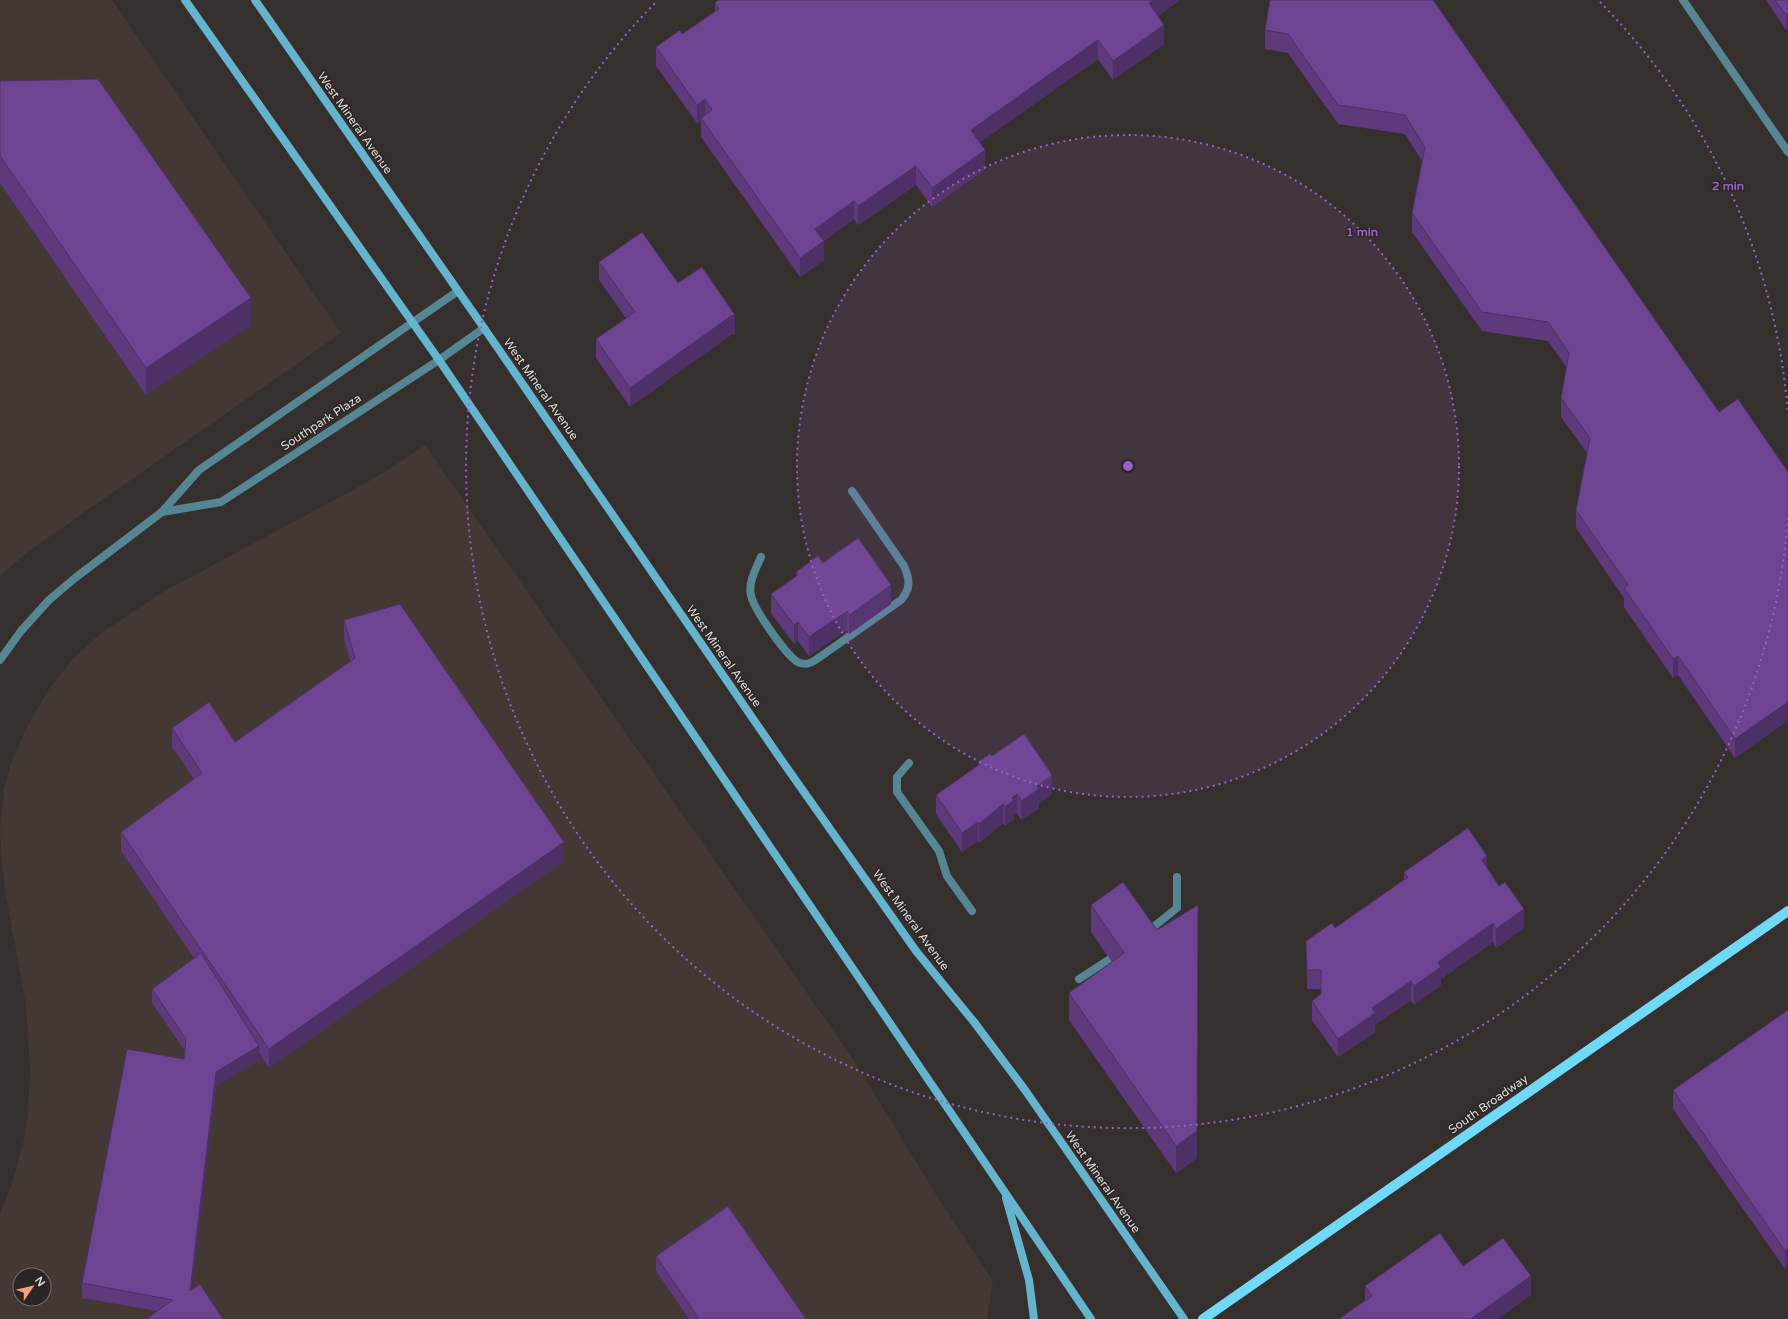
<svg xmlns="http://www.w3.org/2000/svg" width="1788" height="1319" viewBox="0 0 1788 1319" font-family="'Varela Round',sans-serif">
<rect width="100%" height="100%" fill="#35302e"/>
<!-- built -->
<g fill="#433833" fill-rule="evenodd">
<polygon points="0,0 112,0 341,333 29,551 0,576"/>
<path d="M425,445L853,1059L935,1193L993,1281L987,1319H0V1214L11,1187L24,1140L28,1111L30,1070L26,1006L6,896L2,866L0,830L4,791L11,763L28,725L49,689L72,660L100,634L163,592L351,491L388,470ZM20,1275H44V1299H20Z"/>
</g>
<g fill="none" stroke-linecap="round" stroke-linejoin="round">
<!-- service -->
<g stroke="#568594" stroke-width="8">
<path d="M761,557C756,569 748,582 751,595C753,608 788,659 800,663C807,665 811,663 817,659L901,600C911,588 910,580 904,566L852,491"/>
<polyline points="909,763 897,777 897,792 939,851 947,876 972,911"/>
<polyline points="1147,932 1177,908 1177,877"/>
<polyline points="1079,979 1110,959"/>
</g>
<!-- minor -->
<g stroke="#568594" stroke-width="8">
<polyline points="1683,0 1788,152"/>
<polyline points="162,512 221,502 439,360 484,328"/>
<polyline points="0,660 21,631 49,600 75,578 162,512 199,470 458,291"/>
</g>
<!-- secondary -->
<g stroke="#65b4cd" stroke-width="8">
<polyline points="185,0 439,360 1091,1319"/>
<polyline points="255,0 484,328 780,758 916,951 974,1022 1025,1090 1184,1319"/>
<polyline points="1006,1198 1029,1280 1034,1319"/>
</g>
<!-- primary -->
<polyline stroke="#70d9f8" stroke-width="10" points="1203,1319 1788,911"/>
</g>
<!-- wall -->
<g fill="#5e3a7d">
<polygon points="718,0 1180,0 1158,16 1164,44 1113,80 1098,59 980,142 985,169 932,207 916,185 858,225 854,219 824,241 824,260 800,277 701,137 701,121 697,123 656,66 656,47 682,34 715,11 715,3"/>
<polygon points="1433,0 1719,412 1738,399 1735,758 1678,675 1673,678 1624,607 1624,598 1576,528 1576,510 1587,453 1561,417 1561,398 1567,368 1548,341 1482,331 1412,232 1412,213 1422,161 1405,134 1338,124 1288,53 1265,49 1265,30"/>
<polygon points="1766,0 1788,0 1788,28 1786,30"/>
<polygon points="0,81 251,325 146,395 0,183"/>
<polygon points="599,262 735,334 731,335 630,407 596,358 596,339 626,318 599,280"/>
<polygon points="823,563 891,604 849,634 847,630 809,656 798,641 794,644 771,613 771,594 796,577 796,572"/>
<polygon points="344,620 564,861 269,1068 259,1053 259,1060 216,1086 191,1289 223,1319 157,1311 82,1298 82,1283 184,1059 185,1051 152,1003 152,989 194,958 121,851 121,832 194,779 172,747 172,728 235,742 350,661 344,639"/>
<polygon points="992,756 1052,794 1039,803 1039,808 1021,820 1017,813 1014,815 1014,819 1005,826 1003,823 979,843 978,841 962,852 936,814 936,795 978,766 978,762"/>
<polygon points="1487,868 1524,928 1496,948 1493,942 1441,979 1441,985 1414,1005 1411,1000 1375,1025 1375,1032 1338,1057 1312,1020 1312,1001 1321,994 1321,989 1307,989 1306,941 1335,928 1404,880 1404,872"/>
<polygon points="1123,882 1197,1158 1176,1173 1069,1020 1069,993 1112,962 1091,932 1091,905"/>
<polygon points="1788,1010 1785,1269 1673,1109 1673,1090"/>
<polygon points="656,1256 806,1319 689,1319 656,1271"/>
<polygon points="1463,1266 1531,1295 1497,1319 1339,1319 1365,1300 1365,1286"/>
</g>
<!-- shaded-wall -->
<g fill="#4c3066">
<polygon points="1154,0 1180,0 1149,22 1149,3"/>
<polygon points="1788,14 1788,28 1786,30 1786,15"/>
<polygon points="1164,25 1164,44 1113,80 1113,61"/>
<polygon points="1098,40 1098,59 971,149 971,130"/>
<polygon points="705,99 705,118 701,118 701,121 697,123 697,105"/>
<polygon points="985,150 985,169 932,207 932,188"/>
<polygon points="916,166 916,185 858,225 858,206"/>
<polygon points="854,201 854,219 815,247 815,229"/>
<polygon points="824,241 824,260 800,277 800,258"/>
<polygon points="251,298 251,325 146,395 146,368"/>
<polygon points="735,315 735,334 731,335 630,407 630,388 731,316"/>
<polygon points="891,585 891,604 849,634 849,615"/>
<polygon points="847,611 847,630 809,656 809,637"/>
<polygon points="798,622 798,641 794,644 794,625"/>
<polygon points="1678,656 1678,675 1673,678 1673,659"/>
<polygon points="1788,702 1788,721 1735,758 1735,739"/>
<polygon points="1052,775 1052,794 1039,803 1039,808 1021,820 1021,801 1037,786"/>
<polygon points="1017,794 1017,813 1014,815 1014,819 1005,826 1005,807 1012,798"/>
<polygon points="1003,804 1003,823 979,843 979,824"/>
<polygon points="978,822 978,841 962,852 962,833"/>
<polygon points="564,842 564,861 269,1068 269,1049"/>
<polygon points="1487,856 1487,875 1482,860"/>
<polygon points="1524,909 1524,928 1496,948 1496,929"/>
<polygon points="1493,923 1493,942 1441,979 1441,985 1414,1005 1414,986 1438,962"/>
<polygon points="1198,931 1197,1158 1176,1173 1176,1146"/>
<polygon points="1411,981 1411,1000 1375,1025 1375,1032 1338,1057 1338,1039 1372,1008"/>
<polygon points="259,1046 259,1060 216,1086 190,1305 190,1291 216,1072"/>
<polygon points="1788,1248 1788,1267 1785,1269 1785,1251"/>
<polygon points="1531,1276 1531,1295 1497,1319 1471,1319"/>
</g>
<!-- building -->
<g fill="#6d4491" stroke="#4c3066">
<polygon points="718,0 1154,0 1149,3 1164,25 1113,61 1098,40 971,130 985,150 932,188 916,166 858,206 854,201 815,229 824,241 800,258 701,118 712,110 705,99 697,105 656,47 680,30 682,34 719,9 715,3"/>
<polygon points="1270,0 1433,0 1719,412 1738,399 1788,472 1788,702 1735,739 1678,656 1673,659 1624,588 1628,585 1576,510 1590,438 1561,398 1569,353 1548,322 1482,312 1412,213 1425,147 1405,115 1338,105 1288,34 1265,30"/>
<polygon points="1775,0 1788,0 1788,14 1786,15"/>
<polygon points="98,79 251,298 146,368 0,156 0,81"/>
<polygon points="642,232 678,283 702,267 735,315 731,316 630,388 596,339 635,312 599,262"/>
<polygon points="858,538 891,585 849,615 847,611 809,637 798,622 794,625 771,594 798,575 796,572 818,556 823,563"/>
<polygon points="400,604 564,842 269,1049 121,832 202,773 172,728 209,702 235,742 355,658 344,620"/>
<polygon points="1024,734 1052,775 1037,786 1039,789 1021,801 1017,794 1012,798 1014,800 1005,807 1003,804 979,824 978,822 962,833 936,795 980,764 978,762 990,754 992,756"/>
<polygon points="1468,828 1487,856 1482,860 1499,886 1505,882 1524,909 1496,929 1493,923 1438,962 1441,967 1414,986 1411,981 1372,1008 1375,1013 1338,1039 1312,1001 1321,994 1321,970 1307,970 1306,941 1332,923 1335,928 1408,877 1404,872"/>
<polygon points="1123,882 1157,930 1198,905 1197,1131 1176,1146 1069,993 1124,953 1091,905"/>
<polygon points="201,953 259,1046 216,1072 190,1291 200,1284 223,1319 146,1319 173,1300 82,1283 127,1049 184,1059 186,1039 152,989"/>
<polygon points="1788,1010 1788,1248 1785,1251 1673,1090"/>
<polygon points="728,1206 806,1319 699,1319 656,1256"/>
<polygon points="1440,1233 1463,1266 1503,1238 1531,1276 1471,1319 1339,1319 1372,1296 1365,1286"/>
</g>
<!-- distance rings -->
<circle cx="1128" cy="466" r="331" fill="#9961c7" fill-opacity=".12"/>
<g fill="none" stroke="#9961c7" stroke-width="2" stroke-dasharray="2 4">
<circle cx="1128" cy="466" r="331"/>
<path d="M1788 518A662 662 0 1 1 656 2M1600 2A662 662 0 0 1 1788 414"/>
</g>
<g text-anchor="middle" dominant-baseline="central" stroke-width="3" stroke-linejoin="round" paint-order="stroke">
<!-- street labels -->
<g font-size="12" fill="#dfdcdb" stroke="#2b2624">
<text transform="translate(355 123) rotate(55)">West Mineral Avenue</text>
<text transform="translate(541 389) rotate(55)">West Mineral Avenue</text>
<text transform="translate(321 422) rotate(-33)">Southpark Plaza</text>
<text transform="translate(724 656) rotate(55)">West Mineral Avenue</text>
<text transform="translate(911 920) rotate(54)">West Mineral Avenue</text>
<text transform="translate(1488 1104) rotate(-35)">South Broadway</text>
<text transform="translate(1103 1182) rotate(55)">West Mineral Avenue</text>
</g>
</g>
<circle cx="1128" cy="466" r="6" fill="#9961c7" stroke="#2b2624" stroke-width="2"/>
<g font-size="12" text-anchor="middle" font-weight="bold" fill="#9961c7" stroke="#2b2624" stroke-width="3" stroke-linejoin="round" paint-order="stroke">
<text x="1728" y="190">2 min</text>
<text x="1362" y="236">1 min</text>
</g>
<!-- north arrow -->
<g transform="translate(32 1287) rotate(55)"><circle r="19" fill="#2b2624" stroke="#736f6d"/>
<path d="M0-3L7 15L0 10L-7 15Z" fill="#f2a080"/>
<text y="-6" font-size="11" font-weight="bold" text-anchor="middle" fill="#dfdcdb">N</text>
</g>
</svg>
